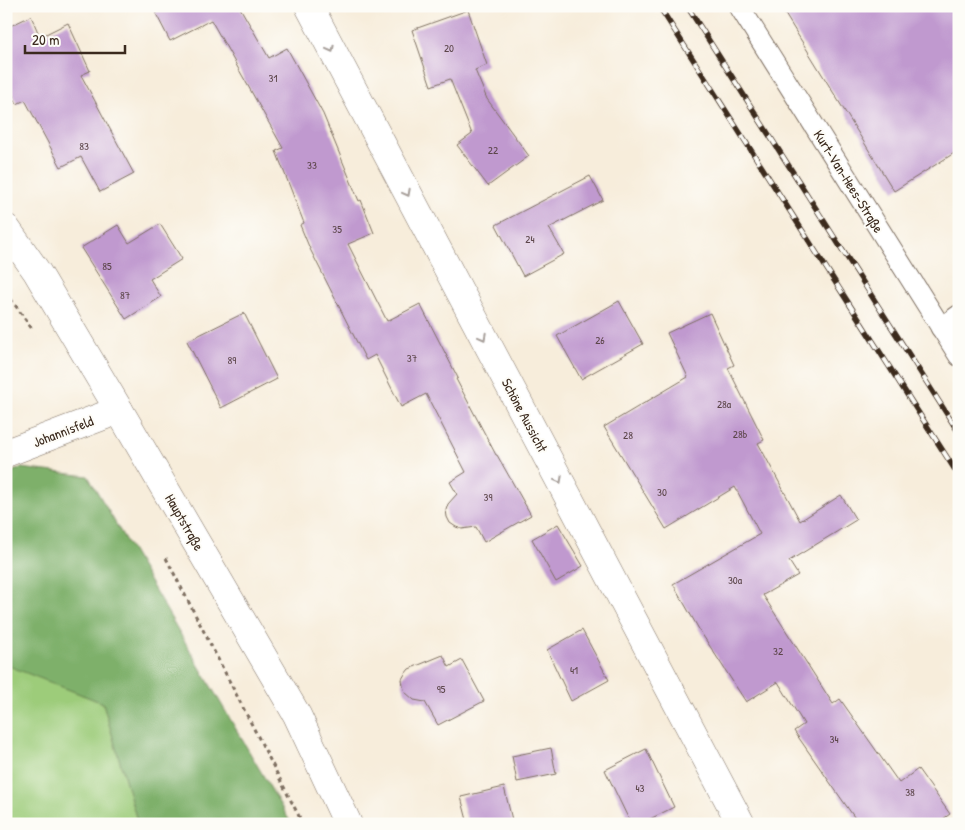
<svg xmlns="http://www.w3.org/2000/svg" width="965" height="830" viewBox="0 0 965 830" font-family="'Patrick Hand',sans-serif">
<rect width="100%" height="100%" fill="#fdfcf7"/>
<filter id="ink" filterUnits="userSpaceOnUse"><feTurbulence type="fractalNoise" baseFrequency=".02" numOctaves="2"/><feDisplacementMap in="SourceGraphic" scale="10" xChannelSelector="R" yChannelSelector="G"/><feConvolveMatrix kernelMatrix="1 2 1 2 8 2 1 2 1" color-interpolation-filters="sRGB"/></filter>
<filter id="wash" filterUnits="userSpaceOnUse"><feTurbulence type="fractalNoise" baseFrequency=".0096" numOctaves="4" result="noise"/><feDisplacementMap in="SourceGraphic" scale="20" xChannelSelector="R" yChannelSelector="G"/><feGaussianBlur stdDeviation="1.12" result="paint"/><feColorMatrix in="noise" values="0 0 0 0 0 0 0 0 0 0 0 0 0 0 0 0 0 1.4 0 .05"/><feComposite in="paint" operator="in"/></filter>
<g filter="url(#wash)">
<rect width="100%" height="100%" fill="#f7eddb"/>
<!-- green -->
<polygon fill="#9dcc7a" stroke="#6c7b4c" points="7,664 103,703 138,824 6,824"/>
<!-- forest -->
<polygon fill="#7eb06a" stroke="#5c6d44" points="21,468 88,476 291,823 138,824 103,703 6,665 6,474"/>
<g id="blocks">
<!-- building -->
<g fill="#c099cf">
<polygon points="152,6 239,6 269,58 287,48 323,114 359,201 361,200 374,233 348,244 387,321 420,304 458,378 456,379 496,455 497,455 531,515 484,542 476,527 462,529 456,527 450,523 447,517 446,510 448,504 457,494 450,482 466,472 426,394 401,407 375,355 366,360 310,249 300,225 304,223 276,151 283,148 211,20 170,41"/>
<polygon points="780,6 959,6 959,150 894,191"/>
<polygon points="468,10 487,65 475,70 487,99 529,156 488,186 457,145 472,134 450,79 431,86 412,30"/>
<polygon points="31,16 40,37 68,23 90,71 81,75 134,174 100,192 81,157 61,167 25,100 17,104 6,80 6,28"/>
<polygon points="590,176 603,200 549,228 564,254 523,276 496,225"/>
<polygon points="160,224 182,259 150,279 161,297 126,319 81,248 118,225 129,243"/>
<polygon points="619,301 643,344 581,379 557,336"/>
<polygon points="244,313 277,379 221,408 187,341"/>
<polygon points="710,313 734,365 728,368 764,440 758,443 800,521 841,495 856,520 789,561 798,575 763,595 833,704 840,699 899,783 918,769 950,814 936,824 859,824 794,731 804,724 778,682 746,702 700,631 673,584 760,534 735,487 666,529 604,427 688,377 667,333"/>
<polygon points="558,524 583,566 556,582 532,539"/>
<polygon points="582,630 609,680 571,701 547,650"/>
<polygon points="443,655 449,667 462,660 484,701 438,725 425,702 414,700 405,692 403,686 402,679 405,674 409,669"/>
<polygon points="551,748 556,774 517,782 512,756"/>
<polygon points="646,749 674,807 640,824 631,824 605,770"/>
<polygon points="504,787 513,824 468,824 461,797"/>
</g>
</g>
</g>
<g filter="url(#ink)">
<use href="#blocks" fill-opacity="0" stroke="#7d6e60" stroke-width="1"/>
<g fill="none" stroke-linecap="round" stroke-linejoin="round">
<defs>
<g id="lane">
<polyline points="739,6 959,356"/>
<polyline points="941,328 959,315"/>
</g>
<g id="street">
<polyline points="309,6 741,824"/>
<polyline points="6,453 119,410"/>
</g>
<polyline id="secondary" points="6,228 37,272 119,410 297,715 348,824"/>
</defs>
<!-- lane casing -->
<use href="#lane" stroke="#7d6e60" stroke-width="22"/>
<!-- street casing -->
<use href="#street" stroke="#7d6e60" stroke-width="29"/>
<!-- secondary casing -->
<use href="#secondary" stroke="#7d6e60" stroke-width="29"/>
<!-- path -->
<g stroke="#7d6e60" stroke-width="3" stroke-dasharray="4 4" stroke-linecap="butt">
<polyline points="6,292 32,329"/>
<polyline points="166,558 303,824"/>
</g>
<!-- lane -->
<use href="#lane" stroke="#fff" stroke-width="20"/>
<!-- street -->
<use href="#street" stroke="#fff" stroke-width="28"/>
<!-- secondary -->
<use href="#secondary" stroke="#fff" stroke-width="28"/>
<defs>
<g id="rail">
<polyline points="659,6 959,476"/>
<polyline points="687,6 959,433"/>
</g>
</defs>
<!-- rail casing -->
<use href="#rail" stroke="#3b2a1e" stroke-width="5.5"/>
<!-- rail -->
<use href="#rail" stroke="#fdfcf7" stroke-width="4" stroke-dasharray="11" stroke-linecap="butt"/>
</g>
<!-- one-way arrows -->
<defs><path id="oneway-chevron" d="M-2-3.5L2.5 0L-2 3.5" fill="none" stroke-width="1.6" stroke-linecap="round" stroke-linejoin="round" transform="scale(1.25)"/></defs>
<g stroke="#a79f9a">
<use href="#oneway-chevron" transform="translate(331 49) rotate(62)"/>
<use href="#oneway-chevron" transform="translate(407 193) rotate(62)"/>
<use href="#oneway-chevron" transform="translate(483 337) rotate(62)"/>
<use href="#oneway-chevron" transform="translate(559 480) rotate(62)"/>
</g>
</g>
<g text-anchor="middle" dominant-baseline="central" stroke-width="4" stroke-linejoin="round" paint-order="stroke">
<!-- number labels -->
<g font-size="11" fill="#5c464a">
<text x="449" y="48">20</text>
<text x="273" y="78">31</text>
<text x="84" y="146">83</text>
<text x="493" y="150">22</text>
<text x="312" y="165">33</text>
<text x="337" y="229">35</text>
<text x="530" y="239">24</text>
<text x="107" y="266">85</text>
<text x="125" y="295">87</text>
<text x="600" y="340">26</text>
<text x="412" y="358">37</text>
<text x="232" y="360">89</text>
<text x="724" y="404">28a</text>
<text x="740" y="434">28b</text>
<text x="628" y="435">28</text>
<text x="662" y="492">30</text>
<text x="488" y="497">39</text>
<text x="735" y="580">30a</text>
<text x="778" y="651">32</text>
<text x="574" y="670">41</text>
<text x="441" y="689">95</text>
<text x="834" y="739">34</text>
<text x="640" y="788">43</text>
<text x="910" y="792">38</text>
</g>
<!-- street labels -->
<g font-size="14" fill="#3b2a1e" stroke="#fdfcf7">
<text transform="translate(849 181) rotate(58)">Kurt-Van-Hees-Straße</text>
<text transform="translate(525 415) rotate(62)">Schöne Aussicht</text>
<text transform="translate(63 431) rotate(-21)">Johannisfeld</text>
<text transform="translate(185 522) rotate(60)">Hauptstraße</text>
</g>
</g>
<!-- margin -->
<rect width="965" height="830" fill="none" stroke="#fdfcf7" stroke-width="25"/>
<!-- scale -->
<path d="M25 45v8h100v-8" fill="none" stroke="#3b2a1e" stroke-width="2.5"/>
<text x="32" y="45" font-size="15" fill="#3b2a1e" stroke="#fdfcf7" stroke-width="4" paint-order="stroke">20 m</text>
</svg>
